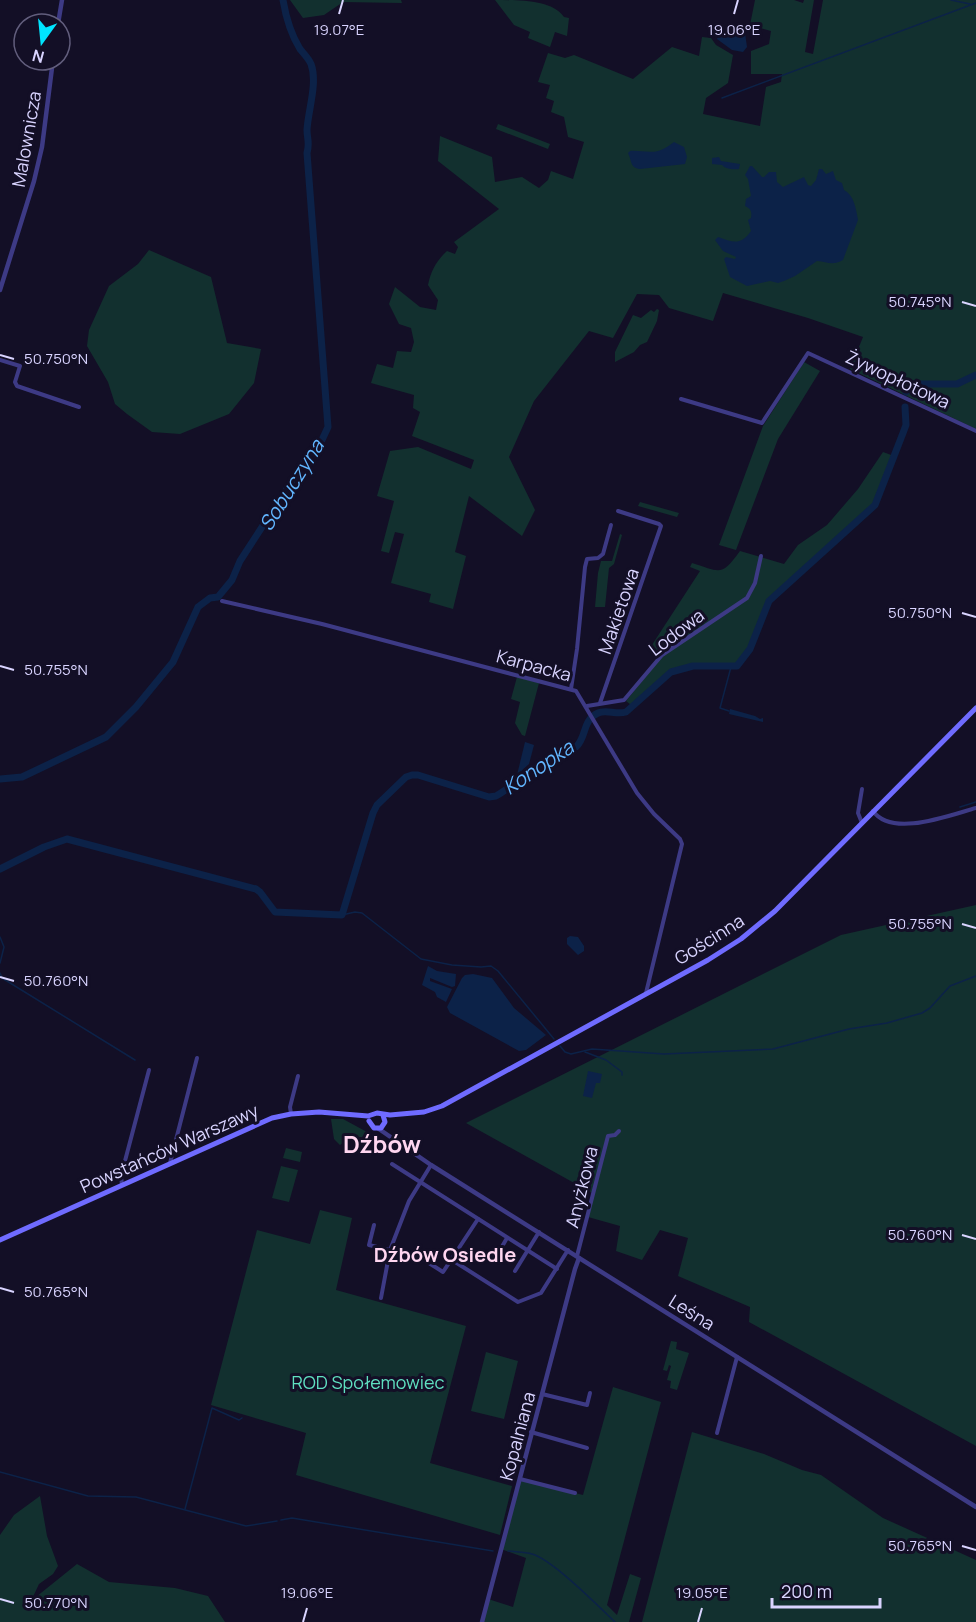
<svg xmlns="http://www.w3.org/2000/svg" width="976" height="1622" viewBox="0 0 976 1622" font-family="Manrope,sans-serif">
<rect width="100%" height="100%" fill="#130f26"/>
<!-- green -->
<g fill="#12302f">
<polygon points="290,0 401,0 402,3 343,2 324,15 303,18"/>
<path d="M495,0C518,0 553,0 564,17L569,18L567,36L555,32L550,47L528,38L530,32L514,25Z"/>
<path d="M755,0H794L803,3L804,0H814L805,52L813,54L823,0H976V429L850,369L863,337L808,318L723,293L713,321L669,308L659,295L637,294L613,338L589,331L534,401L509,457L535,510L522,536L469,496L455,552L466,556L453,609L429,602L431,594L391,583L404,534L395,532L389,553L381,551L394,501L377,496L390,451L418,447L471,469L474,460L412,436L420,412L413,408L414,395L371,383L377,364L393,368L397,351L411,352L414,342L411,328L399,324L389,304L395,287L420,307L436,310L438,300L428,285C431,271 436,261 447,251L455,254L458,247L454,242L499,209L438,161L440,136L492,157L495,182L522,177L539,188L548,180L551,171L573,179L584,142L568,137L564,117L551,112L554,101L546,98L550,85L538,82L548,53L565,58L574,55L633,79L672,47L699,56L702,37L711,38L716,45L733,55L728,83L706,98L703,114L760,126L766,87L781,82L782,74H751V51L769,44L771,31L750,25Z"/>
<polygon points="498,124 550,144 548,149 496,129"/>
<polygon points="149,250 211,277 227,343 261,349 254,383 229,414 180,434 152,432 127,414 115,404 108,382 87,346 89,330 109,286 138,264"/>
<polygon points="657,309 659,310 657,321 647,342 640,345 634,352 615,362 615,352 633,315 641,318 651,310 654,312"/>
<polygon points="804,362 820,371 778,439 736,550 719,545 763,426"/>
<path d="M883,452L894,456L873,504L767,600L747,650L740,662L734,665L701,664L678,667L631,705L626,701L663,655L650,648L700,571L690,567L692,563C721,572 721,577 740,551L784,564L798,545L827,525L858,489Z"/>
<polygon points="640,502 679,513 677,517 638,506"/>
<polygon points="620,534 622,535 614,564 609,568 605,607 595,607 598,573 601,561 612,561"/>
<polygon points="517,677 539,683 525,736 522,735 515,723 520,702 511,699"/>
<polygon points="976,905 976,1446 749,1322 750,1307 678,1276 688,1238 660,1230 642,1260 616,1251 620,1226 588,1217 594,1194 466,1123 841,935"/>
<polygon points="331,1119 343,1119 367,1132 362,1137 348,1139 340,1145 334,1139"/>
<polygon points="286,1148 302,1152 300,1162 283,1158"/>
<polygon points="281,1166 298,1170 289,1202 272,1198"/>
<polygon points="320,1210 352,1218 336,1290 466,1326 430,1463 512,1486 500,1535 296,1475 306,1433 211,1405 257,1230 310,1244"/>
<polygon points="671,1341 677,1342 676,1349 689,1353 677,1390 670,1388 671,1381 667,1380 671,1366 669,1365 667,1371 663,1370"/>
<polygon points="486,1352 518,1361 504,1419 471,1411"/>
<polygon points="613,1387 661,1402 607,1605 617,1615 630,1574 641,1578 629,1622 482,1622 488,1599 513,1607 526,1558 501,1549 520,1479 583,1495"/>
<polygon points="692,1432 764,1454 802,1470 821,1475 883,1518 976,1560 976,1622 642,1622"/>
<polygon points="40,1496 47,1536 58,1566 53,1574 39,1584 31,1601 77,1564 109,1582 175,1588 208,1596 225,1622 0,1622 0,1535 14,1515"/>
</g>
<!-- water -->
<g fill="#0c2248">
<polygon points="737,30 745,33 747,47 743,52 732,50 717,39 720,32"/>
<path d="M674,142L684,147L687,157L685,164L640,169C630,168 632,161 628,153L630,151C641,150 655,155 665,148C669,146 671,144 674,142Z"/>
<path d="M719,157L721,161L740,164L739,169C734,170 725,169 722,165L712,164V158Z"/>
<path d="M750,166H752L762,177H764L769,172H776L777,182L783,187L804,177L808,185L811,186L816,180L819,169H822L826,174L833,171L836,180L842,183L844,190C854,195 856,209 858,220L843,260C833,266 827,262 817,261L795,276L784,281L778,283L770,281L747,286L730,277L724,259L726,257L735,259L736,257L723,251L715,240L718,237C734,243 741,245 751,231L748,220L751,218C752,211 751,209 745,206L746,199L751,196L748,179L745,175Z"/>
<polygon points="730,709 755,716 760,719 763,718 763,722 729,714"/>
<polygon points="525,742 534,745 529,764 517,775"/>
<polygon points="570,936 578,937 584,946 584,951 578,955 567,944 567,938"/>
<polygon points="428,966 437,971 456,974 455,986 452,987 430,978 430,981 452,989 446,1002 437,997 435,992 422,985"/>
<polygon points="473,974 492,978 514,1008 546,1035 526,1050 519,1051 450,1013 447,1007 462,978 465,975"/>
<polygon points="588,1071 602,1074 600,1083 596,1083 592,1098 583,1096"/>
</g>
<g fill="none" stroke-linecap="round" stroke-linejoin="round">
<!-- stream -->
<g stroke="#0c2248" stroke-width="1.5">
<polyline points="951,0 970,4"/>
<polyline points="722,98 976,3"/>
<polyline points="729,711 720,708 731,667"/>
<polyline points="960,807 976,802"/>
<polyline points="342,915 355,912 362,913 421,959 452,965 481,967 491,966 498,971 554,1039"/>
<polyline points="0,937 4,947 0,963"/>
<polyline points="0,973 2,978 135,1060"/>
<polyline points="560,1046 565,1052 571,1054 592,1049 664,1054 773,1049 849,1029 887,1023 922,1013 930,1008 950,986 976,976"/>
<polyline points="585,1052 606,1060 622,1072 622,1075"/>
<polyline points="0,1472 88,1496 136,1497 246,1526 277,1521"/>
<polyline points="185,1509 212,1408 239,1420 242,1418"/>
<polyline points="281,1520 292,1518 493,1551"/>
<path d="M508,1551C516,1552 525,1552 532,1554C553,1560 597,1605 615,1622"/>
</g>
<!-- river -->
<g stroke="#0c2248" stroke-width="7">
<polyline points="906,392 914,384 957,384 976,375"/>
<path d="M0,779L22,777L106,737L136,707L173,662L198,607L210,598L218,597L232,580L240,561L310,453L322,440L328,427L307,153C310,142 307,139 307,130C308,110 318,83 311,64C309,59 304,54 300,49C290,33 286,18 283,0"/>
<path d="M0,869L44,847L67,839L256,889L260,892L275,912L342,915L373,813L377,805L406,777L412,775H418L489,797L496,796C511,788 523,775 538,766C549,759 565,755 576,747C587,737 582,720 598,713C606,709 616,715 626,712L671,672L693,666H737L750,649L769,601L875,505L903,433L906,425L905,407"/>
</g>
<!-- minor -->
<g stroke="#3d3a85" stroke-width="4">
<polyline points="0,360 20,366 15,382 17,386 79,407"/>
<polyline points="681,399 762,423 808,353 976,431"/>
<polyline points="222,601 322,624 576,691 637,793 654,814 680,839 682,844 646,993"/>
<polyline points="571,689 577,649 585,567 587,559 598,558 603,554 611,525"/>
<polyline points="600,703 661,526 659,524 618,511"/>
<polyline points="587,706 624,700 662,655 747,598 755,583 761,556"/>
<path d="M873,811C892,838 950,815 976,808"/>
<polyline points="862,823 858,813 862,789"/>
<polyline points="291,1114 290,1107 298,1076"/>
<polyline points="170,1163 197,1058"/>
<polyline points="392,1164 557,1269"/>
<polyline points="122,1185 121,1176 149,1070"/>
<polyline points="374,1225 369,1245 421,1258 443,1272 478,1219"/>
<polyline points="577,1256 608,1136 615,1135 619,1131"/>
<polyline points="452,1260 518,1302 541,1293 568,1250"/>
<polyline points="493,1262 507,1238"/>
<polyline points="515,1271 539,1232"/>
<polyline points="381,1298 390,1250 409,1201 431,1165"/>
<polyline points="542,1394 587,1405 590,1393"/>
<polyline points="531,1432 587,1448"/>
<polyline points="717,1433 737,1357"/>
<polyline points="520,1479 575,1493"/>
</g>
<!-- tertiary -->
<g stroke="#3d3a85" stroke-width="4.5">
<polyline points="58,24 62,0"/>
<polyline points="0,290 34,181 42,147 53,60"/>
<polyline points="379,1129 431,1165 976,1507"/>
<polyline points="482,1622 575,1269 579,1258"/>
</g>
<!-- secondary -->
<g stroke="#6f6bff" stroke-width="5">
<polyline points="369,1121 374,1128 381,1128 385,1122 383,1115"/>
<polyline points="0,1240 272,1118 291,1114 319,1112 368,1116 377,1113 390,1115 424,1112 442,1106 708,960 741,939 775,911 976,708"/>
</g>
</g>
<!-- ticks -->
<path fill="none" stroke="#d9d4ff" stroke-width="2" d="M339,14L343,0M734,14L738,0M962,302L976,306M0,355L14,359M962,613L976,617M0,666L14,670M962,924L976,928M0,977L14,981M962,1235L976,1239M0,1288L14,1292M962,1546L976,1550M0,1599L14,1603M303,1622L307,1608M698,1622L702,1608"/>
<g text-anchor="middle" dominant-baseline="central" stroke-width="6" stroke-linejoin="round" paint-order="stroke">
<!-- street labels -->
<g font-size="18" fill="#d9d4ff" stroke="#130f26">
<text transform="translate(26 139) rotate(-80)">Malownicza</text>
<text transform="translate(898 379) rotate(25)">Żywopłotowa</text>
<text transform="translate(618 611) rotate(-71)">Makietowa</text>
<text transform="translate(676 632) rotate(-37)">Lodowa</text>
<text transform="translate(534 665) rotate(15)">Karpacka</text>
<text transform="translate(709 939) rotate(-32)">Gościnna</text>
<text transform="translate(169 1148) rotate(-24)">Powstańców Warszawy</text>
<text transform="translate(581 1187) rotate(-76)">Anyżkowa</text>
<text transform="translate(692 1312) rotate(32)">Leśna</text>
<text transform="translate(517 1436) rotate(-75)">Kopalniana</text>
</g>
<!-- park labels -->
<g font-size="18" fill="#5fe0c0" stroke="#130f26">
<text x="368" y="1382">ROD Społemowiec</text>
</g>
<!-- water labels -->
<g font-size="20" font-style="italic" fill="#62b6ff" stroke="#130f26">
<text transform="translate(291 485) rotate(-58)">Sobuczyna</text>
<text transform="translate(538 767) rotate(-34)">Konopka</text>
</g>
<!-- neighbourhood labels -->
<g font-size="20" font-weight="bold" fill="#ffd6f0" stroke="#130f26">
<text x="445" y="1254">Dźbów Osiedle</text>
</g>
<!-- district labels -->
<g font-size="24" font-weight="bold" fill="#ffd6f0" stroke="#130f26">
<text x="382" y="1143">Dźbów</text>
</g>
</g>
<g font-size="15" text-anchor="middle" fill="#d9d4ff" stroke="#130f26" stroke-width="6" stroke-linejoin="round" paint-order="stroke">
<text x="339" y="35">19.07°E</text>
<text x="734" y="35">19.06°E</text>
<text x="920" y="307">50.745°N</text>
<text x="56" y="364">50.750°N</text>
<text x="920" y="618">50.750°N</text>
<text x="56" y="675">50.755°N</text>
<text x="920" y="929">50.755°N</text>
<text x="56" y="986">50.760°N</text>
<text x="920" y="1240">50.760°N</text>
<text x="56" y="1297">50.765°N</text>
<text x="920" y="1551">50.765°N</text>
<text x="307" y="1598">19.06°E</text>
<text x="702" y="1598">19.05°E</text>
<text x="56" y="1608">50.770°N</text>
</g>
<!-- north arrow -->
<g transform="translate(42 42) rotate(195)"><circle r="28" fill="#130f26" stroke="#625e7d" stroke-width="1.5"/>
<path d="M0-4.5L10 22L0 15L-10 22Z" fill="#00e5ff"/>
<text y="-9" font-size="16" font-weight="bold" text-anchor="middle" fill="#d9d4ff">N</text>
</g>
<!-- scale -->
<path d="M772 1598v9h108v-9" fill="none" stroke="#d9d4ff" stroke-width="3"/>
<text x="781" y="1598" font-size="18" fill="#d9d4ff" stroke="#130f26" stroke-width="4.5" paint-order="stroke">200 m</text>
</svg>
